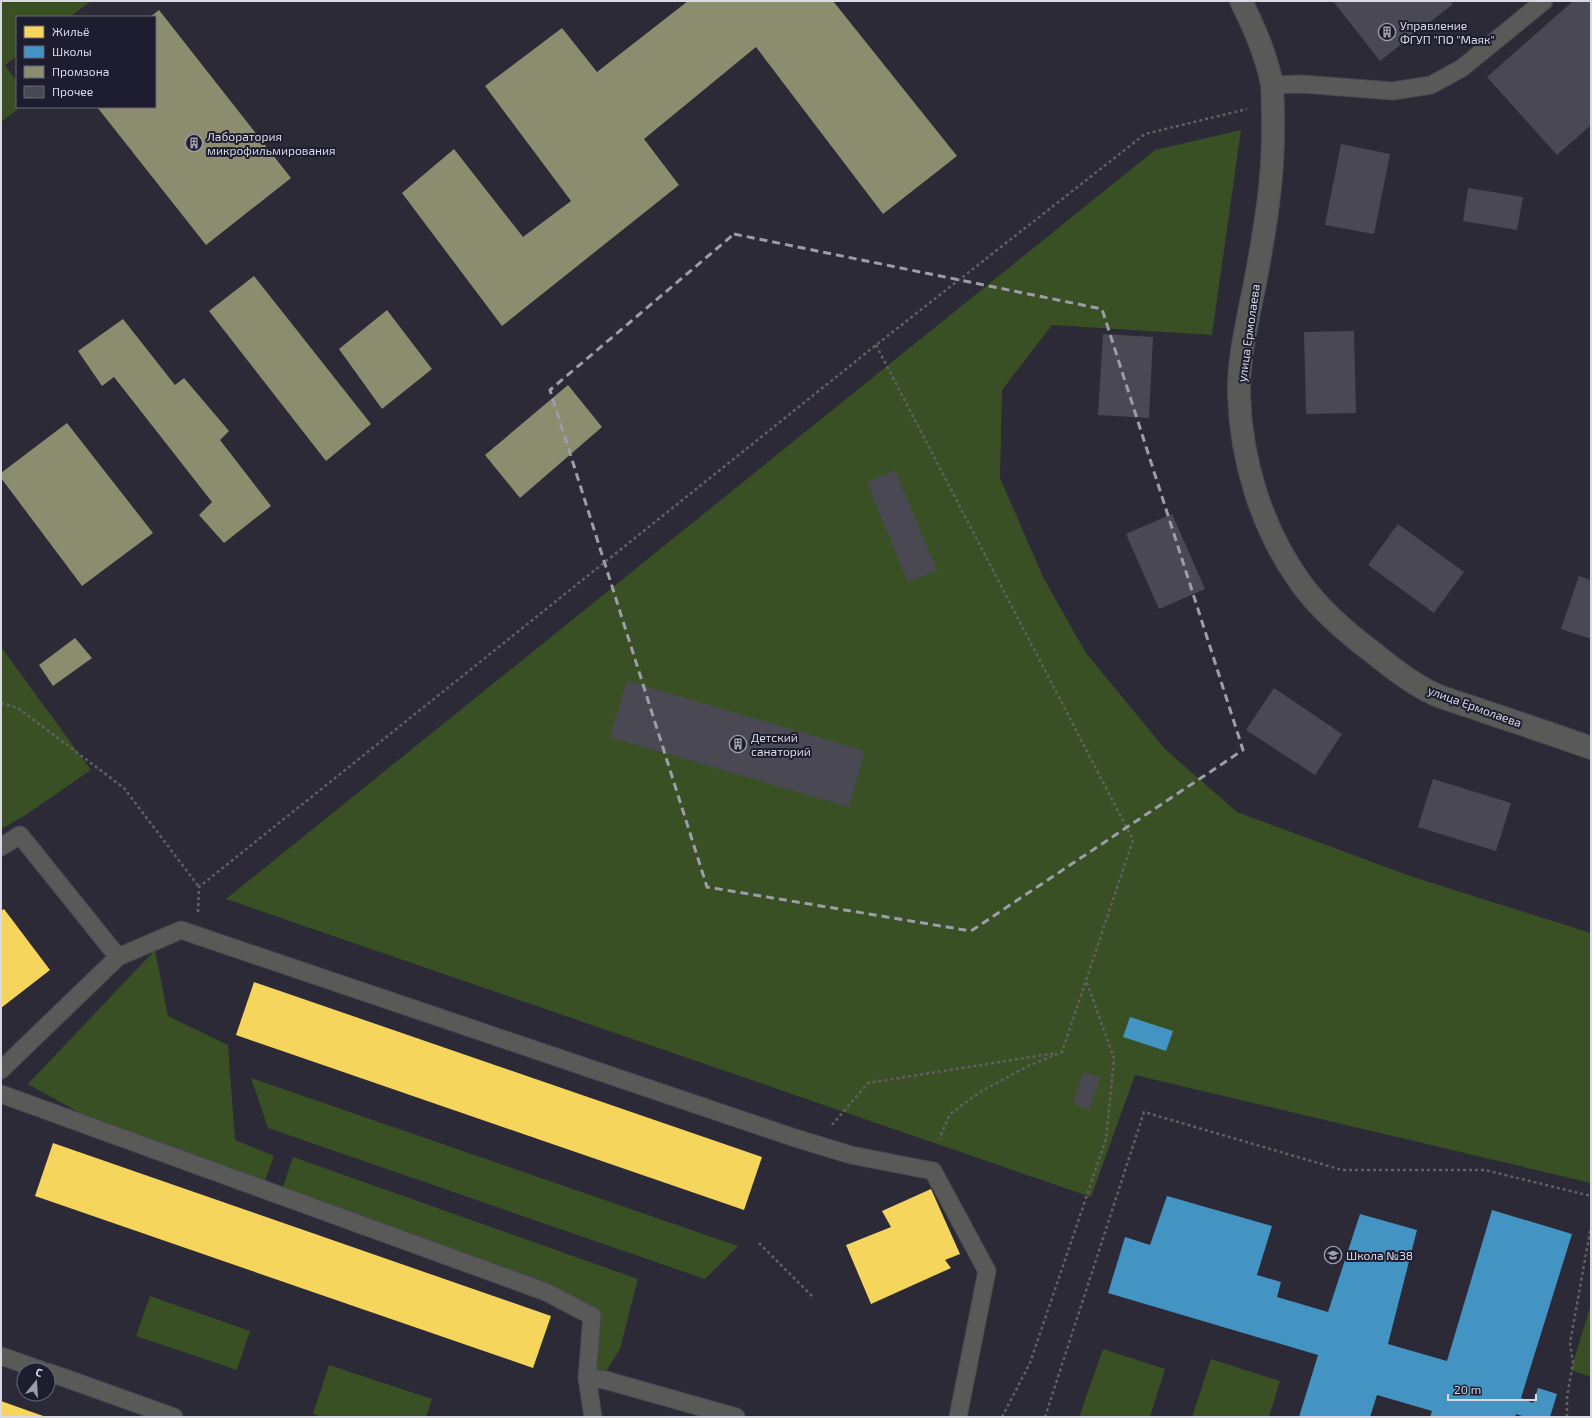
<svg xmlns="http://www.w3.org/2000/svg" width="1592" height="1418" viewBox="0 0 1592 1418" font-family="'Exo 2',sans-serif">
<rect width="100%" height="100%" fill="#2c2a36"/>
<!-- green -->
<g fill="#385023">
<polygon points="1,1 91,1 70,17 17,17 17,56 5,65 17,82 17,107 21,107 1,122"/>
<polygon points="1241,130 1212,335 1052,325 1002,390 1000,478 1044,579 1086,653 1165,749 1237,812 1413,877 1591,933 1591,1183 1135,1075 1091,1197 226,899 1155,150"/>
<polygon points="1,647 91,770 24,816 1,829"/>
<polygon points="155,950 168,1016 228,1045 235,1140 274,1156 265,1181 80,1113 28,1084"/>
<polygon points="251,1078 738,1246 705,1279 268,1128"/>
<polygon points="293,1157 638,1279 620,1349 605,1373 593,1372 593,1309 548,1283 282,1190"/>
<polygon points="150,1296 250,1331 237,1370 136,1336"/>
<polygon points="1591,1304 1591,1377 1571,1370"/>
<polygon points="1103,1349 1165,1369 1150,1417 1079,1417"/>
<polygon points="1211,1359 1280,1381 1269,1417 1192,1417"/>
<polygon points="329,1365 432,1399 426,1417 322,1417 313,1414"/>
</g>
<!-- homes -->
<g fill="#f6d55c">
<polygon points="4,909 50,970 1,1008 1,911"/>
<polygon points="254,982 762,1157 744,1210 236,1035"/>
<polygon points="53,1143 551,1316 533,1368 35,1196"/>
<polygon points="931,1189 960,1254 945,1260 951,1268 871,1304 846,1245 891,1227 882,1211"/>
<polygon points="1,1401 46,1417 1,1417"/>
</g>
<!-- schools -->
<g fill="#4393c3">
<polygon points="1130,1017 1173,1031 1166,1051 1123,1037"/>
<polygon points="1167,1196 1272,1226 1257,1275 1281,1282 1277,1297 1328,1312 1360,1214 1417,1230 1388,1344 1447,1361 1492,1210 1572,1234 1521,1398 1533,1403 1538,1388 1557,1394 1550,1417 1525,1417 1516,1414 1515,1417 1430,1417 1432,1411 1377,1395 1370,1417 1299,1417 1318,1355 1108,1293 1125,1237 1150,1245"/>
</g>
<!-- industry -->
<g fill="#8c8c6e">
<polygon points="688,1 833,1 957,156 883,214 756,47 644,139 679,185 502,326 402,193 454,149 523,237 571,201 485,86 562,28 597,72"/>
<polygon points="159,10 291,178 206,245 97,107 155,107 155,17 150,17"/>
<polygon points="254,276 371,424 326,461 209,311"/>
<polygon points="387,310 432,369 382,409 339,349"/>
<polygon points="123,319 175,385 184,378 229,431 220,440 271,506 224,543 199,515 212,502 114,377 102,386 78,351"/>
<polygon points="568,385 602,427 520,498 485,455"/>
<polygon points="67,423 153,533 82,586 1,478 1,473"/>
<polygon points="75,638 92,658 53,686 39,665"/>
</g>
<!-- building -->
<g fill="#4a4953">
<polygon points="1333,1 1451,1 1453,4 1380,61"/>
<polygon points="1573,1 1591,1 1591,125 1557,155 1487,77"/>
<polygon points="1341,144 1390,154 1374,234 1325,225"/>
<polygon points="1468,188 1523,197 1517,230 1463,221"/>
<polygon points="1354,331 1356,413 1306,414 1304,332"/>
<polygon points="1103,334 1153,337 1149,418 1098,415"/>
<polygon points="895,470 937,570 908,582 867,482"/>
<polygon points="1172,514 1205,589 1159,609 1126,534"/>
<polygon points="1398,524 1464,572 1434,613 1368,565"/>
<polygon points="1579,576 1591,580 1591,639 1561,629"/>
<polygon points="627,681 865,751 849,807 610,737"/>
<polygon points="1274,688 1342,734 1315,775 1246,730"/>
<polygon points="1433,779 1511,803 1496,851 1418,827"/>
<polygon points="1083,1072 1101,1077 1089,1110 1073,1103"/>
</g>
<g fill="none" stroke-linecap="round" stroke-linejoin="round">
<defs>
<g id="lane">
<polyline points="1272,85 1302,84 1393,91 1431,85 1462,68 1544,1"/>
<polyline points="1,847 20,835 118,957"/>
<polyline points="1,1070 118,957 181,930 795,1138 851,1155 933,1171 987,1271 958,1417"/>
<polyline points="1,1094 546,1292 592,1316 587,1378 593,1417"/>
<polyline points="1,1356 41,1370"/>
<polyline points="48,1372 174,1417"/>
<polyline points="587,1378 605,1380 736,1417"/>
</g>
<path id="street" d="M1241,1C1254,27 1267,56 1272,85C1273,98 1273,111 1273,123C1274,177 1265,230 1255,283C1248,320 1238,358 1239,395C1241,461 1262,529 1300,582C1320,610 1348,634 1375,654C1393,669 1413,684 1434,694C1450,701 1467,705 1483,711C1519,723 1555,735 1591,748"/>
</defs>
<!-- lane casing -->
<use href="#lane" stroke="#494751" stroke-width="19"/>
<!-- street casing -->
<use href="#street" stroke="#494751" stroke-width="24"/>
<!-- path -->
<g stroke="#626063" stroke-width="2.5" stroke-dasharray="3 3" stroke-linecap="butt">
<polyline points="876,345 1133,840 1062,1052 1028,1066 980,1092 950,1114 939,1139"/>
<polyline points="1,703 18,708 124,788 199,887"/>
<polyline points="198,912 199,887 876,345 1145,134 1247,109"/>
<polyline points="832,1125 868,1083 1056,1053"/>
<polyline points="759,1243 814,1298"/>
<polyline points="1002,1417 1030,1363 1106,1139 1114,1058 1086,980"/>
<polyline points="1045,1417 1144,1112 1342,1170 1485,1170 1591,1196"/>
<polyline points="1567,1417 1567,1397 1573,1363 1570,1343 1591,1226"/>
</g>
<!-- lane -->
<use href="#lane" stroke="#595958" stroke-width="17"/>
<!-- street -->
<use href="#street" stroke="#595958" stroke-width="22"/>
</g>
<!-- marked area -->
<path fill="none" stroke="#9d9ca9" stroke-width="3" stroke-dasharray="8 5" stroke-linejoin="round" d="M734,234L1102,309L1243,750L971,931L707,887L550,390Z"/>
<!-- icons -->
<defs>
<symbol id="building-ring" viewBox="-11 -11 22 22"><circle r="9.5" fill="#1e1d2f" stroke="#9d9ca9" stroke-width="1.5"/><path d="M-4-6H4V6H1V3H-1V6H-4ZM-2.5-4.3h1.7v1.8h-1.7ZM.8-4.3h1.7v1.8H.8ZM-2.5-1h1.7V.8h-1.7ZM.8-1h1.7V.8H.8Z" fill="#9d9ca9"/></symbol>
<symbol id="school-ring" viewBox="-11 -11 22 22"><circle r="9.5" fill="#1e1d2f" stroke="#9d9ca9" stroke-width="1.5"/><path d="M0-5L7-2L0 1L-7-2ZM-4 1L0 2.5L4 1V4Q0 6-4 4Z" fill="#9d9ca9"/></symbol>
</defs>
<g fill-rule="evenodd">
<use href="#building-ring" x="1377" y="22" width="20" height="20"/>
<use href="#building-ring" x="184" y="133" width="20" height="20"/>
<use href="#building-ring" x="728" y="734" width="20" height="20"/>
<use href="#school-ring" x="1323" y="1245" width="20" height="20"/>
</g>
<g text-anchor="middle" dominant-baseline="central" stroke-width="4" stroke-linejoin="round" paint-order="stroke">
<!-- poi labels -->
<g font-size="12" fill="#dadae7" stroke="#1e1d2f" text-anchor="start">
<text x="1400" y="25">Управление<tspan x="1400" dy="14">ФГУП "ПО "Маяк"</tspan></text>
<text x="207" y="136">Лаборатория<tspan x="207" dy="14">микрофильмирования</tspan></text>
<text x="751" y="737">Детский<tspan x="751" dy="14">санаторий</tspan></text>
<text x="1346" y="1255">Школа №38</text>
</g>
<!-- street labels -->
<g font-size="12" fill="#dadae7" stroke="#1e1d2f">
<text transform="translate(1248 333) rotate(-82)">улица Ермолаева</text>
<text transform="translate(1475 706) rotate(20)">улица Ермолаева</text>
</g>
</g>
<!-- border -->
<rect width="1592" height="1418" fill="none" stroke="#dadae7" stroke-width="4"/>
<!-- legend -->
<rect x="16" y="16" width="140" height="92" fill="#1e1d2f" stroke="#696979"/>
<rect x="24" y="26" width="20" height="12" fill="#f6d55c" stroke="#696979"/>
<text x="52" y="36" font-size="12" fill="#dadae7">Жильё</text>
<rect x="24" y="46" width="20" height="12" fill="#4393c3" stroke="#696979"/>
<text x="52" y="56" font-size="12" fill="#dadae7">Школы</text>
<rect x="24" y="66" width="20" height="12" fill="#8c8c6e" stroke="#696979"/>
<text x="52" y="76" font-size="12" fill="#dadae7">Промзона</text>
<rect x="24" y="86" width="20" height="12" fill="#4a4953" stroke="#696979"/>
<text x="52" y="96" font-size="12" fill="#dadae7">Прочее</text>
<!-- north arrow -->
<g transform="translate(36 1382) rotate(18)"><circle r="19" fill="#1e1d2f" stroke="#696979"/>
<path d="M0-3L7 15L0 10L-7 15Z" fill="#9d9ca9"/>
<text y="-6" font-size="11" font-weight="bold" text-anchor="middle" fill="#dadae7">С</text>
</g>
<!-- scale -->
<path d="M1448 1394v6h88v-6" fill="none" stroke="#dadae7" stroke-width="2"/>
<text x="1454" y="1394" font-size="12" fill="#dadae7" stroke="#1e1d2f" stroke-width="3" paint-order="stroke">20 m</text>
</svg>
